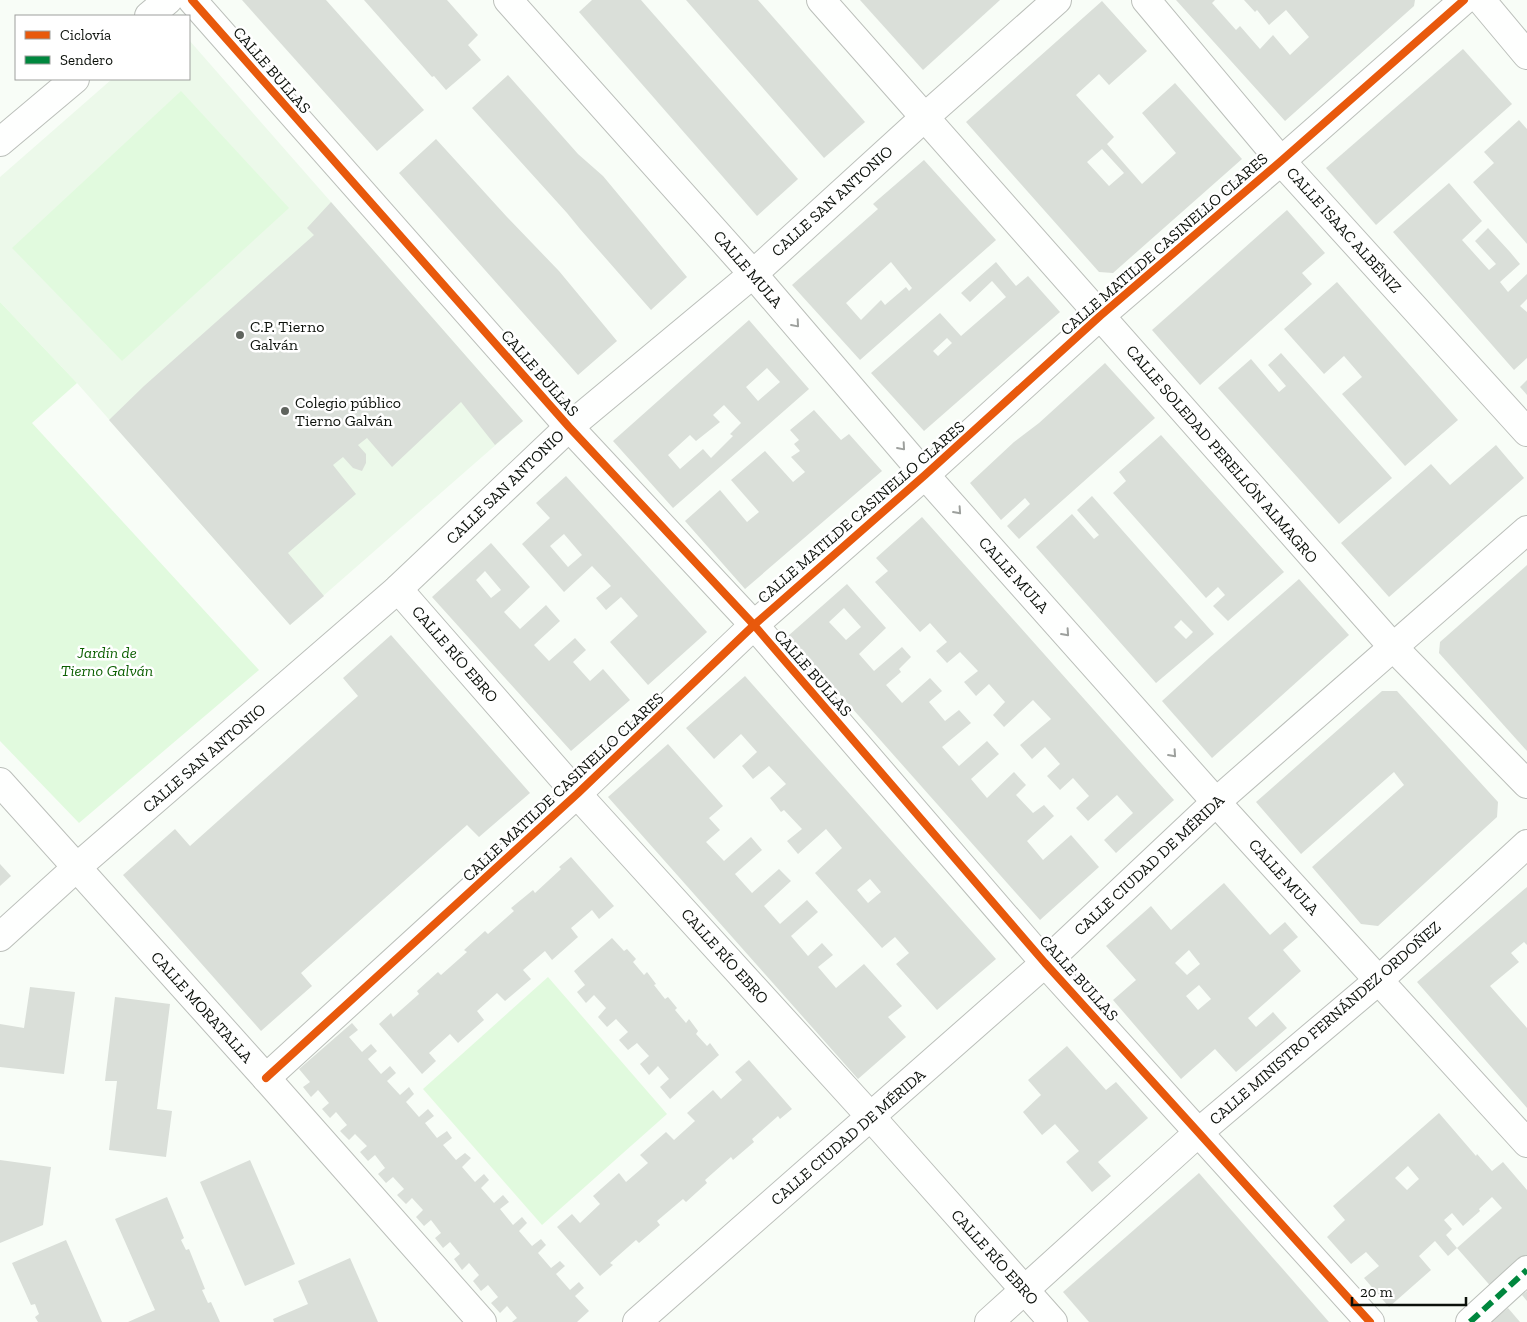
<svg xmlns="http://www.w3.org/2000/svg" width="1527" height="1322" viewBox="0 0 1527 1322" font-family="'Zilla Slab',serif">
<rect width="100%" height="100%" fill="#f8fdf7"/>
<!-- built -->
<polygon fill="#ecf9ea" points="189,40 523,421 290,625 77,383 0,302 0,177 112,79 189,79"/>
<!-- green -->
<g fill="#e1fade">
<polygon points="181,91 289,208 122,361 12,248"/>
<polygon points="0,302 77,383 32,423 259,670 79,823 0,741"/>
<polygon points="548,977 667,1114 542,1225 423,1089"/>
</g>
<!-- building -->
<g fill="#dadfd9" fill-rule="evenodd">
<polygon points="242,0 326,0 424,110 377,151"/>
<polygon points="364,0 447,0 478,35 468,45 481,60 446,90 434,76 432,77"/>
<polygon points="592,0 641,0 798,179 757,216 579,12"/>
<polygon points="686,0 758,0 865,122 824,158"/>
<polygon points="860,0 1000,0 923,70"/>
<polygon points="1176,0 1215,0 1212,3 1236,30 1240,26 1260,49 1273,35 1290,55 1309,37 1286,10 1269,25 1257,10 1255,12 1244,0 1415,0 1414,6 1285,121"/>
<path d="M1102,1L1147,51L1109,85L1099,74L1076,95L1114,137L1107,144L1142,184L1176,153L1142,113L1175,83L1242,159L1113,273L1099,272L966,122ZM1102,149L1124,173L1109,186L1087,162Z"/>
<polygon points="1463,49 1512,104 1376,225 1326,168"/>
<polygon points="508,75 578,154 603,176 687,277 651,310 580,229 567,213 472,108"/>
<polygon points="1519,120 1527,129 1527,244 1473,182 1494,163 1484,152"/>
<polygon points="436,139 507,217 559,271 617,341 578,375 399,173"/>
<path d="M924,160L996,240L860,360L792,285L878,209L873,204ZM891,262L912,288L909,291L906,287L885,305L881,300L861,320L846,303Z"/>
<polygon points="1449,183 1482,221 1462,240 1489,270 1496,264 1475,241 1488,228 1510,252 1520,264 1500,282 1508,292 1527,274 1527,299 1520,306 1527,312 1527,358 1514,370 1393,232"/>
<polygon points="331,202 523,421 495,445 461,402 392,467 367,438 358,445 366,454 366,463 362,471 353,468 343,457 333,465 356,494 288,553 324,596 290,625 109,420 144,386 314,235 307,228"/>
<polygon points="1287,210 1325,253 1302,273 1312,284 1200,385 1152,330"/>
<path d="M996,262L1016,286L1028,276L1060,312L924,431L871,373L940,313L961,336L1006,297L992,281L970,302L961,293ZM947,338L952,343L938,356L933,351Z"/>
<polygon points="1337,282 1458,420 1405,466 1342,394 1362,377 1344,356 1324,374 1284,329"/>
<path d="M749,320L809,389L673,508L613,441ZM767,368L780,382L758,401L746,387ZM724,405L741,423L730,434L733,436L711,458L703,449L680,469L668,455L690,435L696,441L720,422L713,415Z"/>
<polygon points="1281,353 1392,478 1339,524 1218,388 1251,359 1279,392 1286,386 1268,365"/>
<polygon points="1105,363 1155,418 1019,539 1007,526 1030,504 1025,498 1001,520 970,483 1014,442 1039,423"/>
<polygon points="1527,380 1527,395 1520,387"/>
<polygon points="814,410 841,440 849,434 882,471 745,589 685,521 720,490 747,522 759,512 731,480 765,451 793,482 805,472 791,457 800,451 794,444 799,440 790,430"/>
<polygon points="1161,435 1284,572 1228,621 1213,606 1225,595 1218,587 1206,598 1113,493 1126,481 1119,472"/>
<polygon points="1496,445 1524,478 1389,597 1341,543 1431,464 1450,485"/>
<path d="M566,476L707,632L648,685L610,642L638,616L621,597L606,610L596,598L611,586L592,566L564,592L522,544L550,518L536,503ZM564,534L582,555L568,567L550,546Z"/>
<path d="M1092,496L1214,634L1156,683L1036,547L1072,514L1094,539L1099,535L1077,510ZM1181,620L1193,632L1186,639L1174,627Z"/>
<polygon points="922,517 1174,800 1116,853 1104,840 1133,813 1117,795 1088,821 1076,808 1089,796 1073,778 1060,790 1047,776 1060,764 1045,747 1032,759 1020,745 1051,719 1033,700 1004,727 993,715 1005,702 989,684 976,696 964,682 978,671 960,652 947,663 936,651 947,642 930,623 920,632 875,582 888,571 876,558"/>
<path d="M491,543L530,587L504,612L520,629L546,605L560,621L534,645L549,661L575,638L586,650L573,662L590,681L603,669L630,700L571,751L432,597ZM485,571L501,590L491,598L476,580Z"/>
<polygon points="1527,565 1527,751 1439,653 1440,642"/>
<polygon points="1299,579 1349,635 1212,758 1162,701 1209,658"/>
<path d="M847,584L886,628L859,654L874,671L902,647L911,657L899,669L901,672L886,685L902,703L930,678L942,691L929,702L945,721L959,710L971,723L942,747L959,766L987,741L999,754L971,779L987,798L1014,772L1026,785L1016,795L1033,813L1044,805L1054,816L1027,841L1043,860L1071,835L1099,867L1040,920L788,636ZM844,608L861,627L846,640L829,622Z"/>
<polygon points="391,635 530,793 479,837 467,825 301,973 312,986 261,1031 123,875 175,829 190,846 358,696 343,678"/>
<path d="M745,676L996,959L937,1010L896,964L909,953L895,937L882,948L815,873L842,848L826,829L798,854L787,841L802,829L784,810L781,812L770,798L786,784L769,766L753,779L742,766L757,752L741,734L714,759L686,728ZM870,879L881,892L868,903L857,890Z"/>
<polygon points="1382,691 1397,691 1498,802 1497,817 1378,926 1361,924 1312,867 1404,785 1394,772 1301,854 1256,802"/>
<polygon points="668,744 723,806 709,818 720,830 706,842 724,861 751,837 762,850 735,874 752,893 779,869 791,881 764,906 780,924 807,900 818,912 791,936 808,956 822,943 833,955 818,967 836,988 864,964 902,1006 888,1017 906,1037 858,1079 608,797"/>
<polygon points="571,857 614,906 599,919 592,910 571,928 578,937 552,960 545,951 523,970 531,979 505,1001 497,993 477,1011 484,1020 458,1043 450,1034 429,1053 436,1061 422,1074 379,1024 391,1013 393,1017 419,994 417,991 438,972 441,975 467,952 464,950 485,931 488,934 514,911 511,908 533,890 535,893 561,869 559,867"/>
<polygon points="0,864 11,876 0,886"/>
<path d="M1224,883L1270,935L1285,922L1298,937L1283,950L1301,971L1248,1018L1256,1027L1273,1012L1287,1028L1236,1072L1215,1049L1181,1079L1113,1000L1136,980L1106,946L1151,906L1171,930ZM1189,950L1200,964L1187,975L1175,963ZM1199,985L1211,999L1198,1010L1186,996Z"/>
<polygon points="1527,887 1527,945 1524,942 1511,953 1519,962 1490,986 1527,1028 1527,1108 1417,982"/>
<polygon points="612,938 624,951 627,949 636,959 633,962 644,975 647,972 656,984 654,985 665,999 668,997 677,1008 675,1010 686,1023 689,1019 698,1031 696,1034 707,1046 710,1043 719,1055 670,1099 660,1087 669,1079 658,1066 649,1075 640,1064 649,1056 637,1043 628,1050 619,1040 628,1032 616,1019 607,1027 598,1017 606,1008 594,995 586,1003 577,992 585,985 574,971"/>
<polygon points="30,987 75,992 64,1074 0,1067 0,1024 24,1028"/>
<polygon points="115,997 170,1004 157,1109 172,1111 166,1157 109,1150 117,1081 105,1081"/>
<polygon points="352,1023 358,1030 349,1037 362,1052 371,1044 377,1051 368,1059 381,1074 390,1066 396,1073 387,1081 400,1095 409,1087 414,1094 406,1102 419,1117 428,1109 434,1116 425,1123 437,1138 447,1131 452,1138 443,1145 456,1160 465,1153 471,1158 462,1167 475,1182 484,1174 489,1180 481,1188 494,1203 503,1195 509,1202 500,1209 513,1225 522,1217 527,1223 519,1231 532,1246 541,1239 546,1245 538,1253 551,1268 560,1261 565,1266 556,1274 570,1290 579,1282 584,1288 575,1296 589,1311 577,1322 512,1322 517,1318 507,1306 500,1313 491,1303 498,1297 488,1285 481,1291 473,1281 479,1275 469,1263 462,1270 454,1259 460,1254 450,1242 443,1248 435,1238 441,1233 431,1220 424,1226 416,1217 423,1210 412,1198 406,1204 397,1195 404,1189 393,1177 386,1183 378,1174 385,1168 375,1155 368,1161 360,1152 367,1146 355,1134 349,1140 340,1131 347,1125 336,1112 330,1118 322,1109 329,1103 318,1090 311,1097 303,1087 310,1082 299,1069"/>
<polygon points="1067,1046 1106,1090 1116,1082 1148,1118 1098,1162 1111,1176 1092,1192 1066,1162 1079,1151 1055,1124 1042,1135 1023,1112 1041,1095 1028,1080"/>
<polygon points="749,1060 792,1109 780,1119 778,1116 752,1139 754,1142 733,1160 731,1157 705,1180 707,1183 686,1202 683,1199 657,1221 660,1225 639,1243 636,1240 610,1263 613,1265 600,1276 557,1227 572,1214 580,1223 600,1204 593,1196 619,1173 626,1182 648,1163 640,1155 666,1132 674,1140 695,1121 687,1113 713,1090 721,1099 742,1080 735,1072"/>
<path d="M1439,1113L1476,1156L1477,1154L1492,1171L1503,1162L1527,1190V1261L1494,1290L1457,1248L1502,1208L1492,1197L1479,1209L1480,1211L1463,1226L1452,1213L1444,1220L1452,1229L1446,1235L1457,1248L1448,1256L1435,1241L1419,1256L1431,1270L1389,1307L1364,1278L1379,1266L1366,1252L1351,1264L1327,1237L1345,1220L1333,1206ZM1408,1166L1419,1179L1407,1190L1395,1178Z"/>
<polygon points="0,1160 51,1167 43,1225 0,1243"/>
<polygon points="250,1160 295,1264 245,1286 200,1182"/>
<polygon points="1199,1173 1329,1322 1089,1322 1063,1292"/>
<polygon points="167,1197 184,1238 181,1240 186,1250 189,1249 205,1289 202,1290 208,1303 211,1302 220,1322 128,1322 155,1310 115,1219"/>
<polygon points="66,1240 102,1322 38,1322 35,1317 39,1314 35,1304 31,1305 12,1263"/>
<polygon points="350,1258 378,1322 274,1322 273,1319 308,1304 298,1281"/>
<polygon points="1527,1291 1527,1301 1522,1295"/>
<polygon points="1508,1308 1520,1322 1491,1322"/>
</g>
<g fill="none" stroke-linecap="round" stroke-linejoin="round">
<defs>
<g id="minor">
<polyline points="192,0 569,427 754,625 1045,963 1370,1322"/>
<polyline points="508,0 753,274 925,475 1216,802 1527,1143"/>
<polyline points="821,0 1393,647 1527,784"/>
<polyline points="1146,0 1281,161 1527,432"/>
<polyline points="1481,0 1527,55"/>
<polyline points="149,16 168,0"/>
<polyline points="0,142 75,79"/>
<polyline points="398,589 577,794 871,1117 1053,1322"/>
<polyline points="0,782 266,1078 482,1322"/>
<polyline points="0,937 76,868 398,589 569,427 753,274 925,117 1057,0"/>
<polyline points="266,1078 577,794 754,625 925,475 1100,316 1281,161 1464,0"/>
<polyline points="637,1322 1045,963 1216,802 1527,530"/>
<polyline points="989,1322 1199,1132 1379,980 1527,844"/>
<polyline points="1470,1322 1527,1270"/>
</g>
</defs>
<!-- minor casing -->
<use href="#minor" stroke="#bbbfba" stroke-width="30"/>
<!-- minor -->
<use href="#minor" stroke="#fefffe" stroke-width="28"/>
<!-- quiet -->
<polyline stroke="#00873e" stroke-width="6" stroke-dasharray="12 6" stroke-linecap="butt" points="1470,1322 1527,1270"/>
<defs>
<g id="cycleway">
<polyline points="192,0 569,427 754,625 1045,963 1370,1322"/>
<polyline points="266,1078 577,794 754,625 925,475 1100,316 1281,161 1464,0"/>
</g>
</defs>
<!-- cycleway casing -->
<use href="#cycleway" stroke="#fff" stroke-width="11"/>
<!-- cycleway -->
<use href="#cycleway" stroke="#e8590c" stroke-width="8"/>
</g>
<!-- one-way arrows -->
<defs><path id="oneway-chevron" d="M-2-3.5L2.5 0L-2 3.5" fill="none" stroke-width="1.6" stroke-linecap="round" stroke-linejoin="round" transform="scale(1.25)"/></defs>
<g stroke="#9da09d">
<use href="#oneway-chevron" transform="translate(796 324) rotate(49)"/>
<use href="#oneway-chevron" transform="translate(902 447) rotate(49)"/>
<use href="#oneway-chevron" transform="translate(958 511) rotate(48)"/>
<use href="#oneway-chevron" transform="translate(1066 633) rotate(48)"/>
<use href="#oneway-chevron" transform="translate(1173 754) rotate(48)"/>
</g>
<!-- markers -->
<g fill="#5f645e" stroke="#fff" stroke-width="2">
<circle cx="240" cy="335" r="5"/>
<circle cx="285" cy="411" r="5"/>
</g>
<g text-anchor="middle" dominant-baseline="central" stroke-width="5" stroke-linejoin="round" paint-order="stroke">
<!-- street labels -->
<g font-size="16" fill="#0c110b" stroke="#fff">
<text transform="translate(272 70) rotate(49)">CALLE BULLAS</text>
<text transform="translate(832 201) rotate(-42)">CALLE SAN ANTONIO</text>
<text transform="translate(1344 230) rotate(48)">CALLE ISAAC ALBÉNIZ</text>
<text transform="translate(1164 244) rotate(-41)">CALLE MATILDE CASINELLO CLARES</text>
<text transform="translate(748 269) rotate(49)">CALLE MULA</text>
<text transform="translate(540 373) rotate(49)">CALLE BULLAS</text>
<text transform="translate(1222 454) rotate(49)">CALLE SOLEDAD PERELLÓN ALMAGRO</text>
<text transform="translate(505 487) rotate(-44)">CALLE SAN ANTONIO</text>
<text transform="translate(861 512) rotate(-41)">CALLE MATILDE CASINELLO CLARES</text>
<text transform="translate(1014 575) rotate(48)">CALLE MULA</text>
<text transform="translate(455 654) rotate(49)">CALLE RÍO EBRO</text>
<text transform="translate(813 673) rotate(49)">CALLE BULLAS</text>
<text transform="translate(204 758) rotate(-41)">CALLE SAN ANTONIO</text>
<text transform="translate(563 787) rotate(-43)">CALLE MATILDE CASINELLO CLARES</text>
<text transform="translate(1149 865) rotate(-43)">CALLE CIUDAD DE MÉRIDA</text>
<text transform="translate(1284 877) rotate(48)">CALLE MULA</text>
<text transform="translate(725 956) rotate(48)">CALLE RÍO EBRO</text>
<text transform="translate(1079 978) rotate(48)">CALLE BULLAS</text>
<text transform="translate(202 1007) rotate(48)">CALLE MORATALLA</text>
<text transform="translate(1325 1023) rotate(-41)">CALLE MINISTRO FERNÁNDEZ ORDOÑEZ</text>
<text transform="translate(848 1137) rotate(-41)">CALLE CIUDAD DE MÉRIDA</text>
<text transform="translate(995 1257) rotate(48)">CALLE RÍO EBRO</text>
</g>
<!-- poi labels -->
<g font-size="16" fill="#0c110b" stroke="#fff" text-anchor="start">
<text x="250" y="326">C.P. Tierno<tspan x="250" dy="18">Galván</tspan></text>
<text x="295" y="402">Colegio público<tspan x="295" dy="18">Tierno Galván</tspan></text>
</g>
<!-- park labels -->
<g font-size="16" font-style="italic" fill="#0b5f00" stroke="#fff">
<text x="107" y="652">Jardín de<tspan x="107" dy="18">Tierno Galván</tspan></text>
</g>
</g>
<!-- legend -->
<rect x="15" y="15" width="175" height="65" fill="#ffffff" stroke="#9ea09d"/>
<rect x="25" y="31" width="25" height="8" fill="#e8590c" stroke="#9ea09d"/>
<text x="60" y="40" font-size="15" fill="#0c110b">Ciclovía</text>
<rect x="25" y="56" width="25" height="8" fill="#00873e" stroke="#9ea09d"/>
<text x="60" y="65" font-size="15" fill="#0c110b">Sendero</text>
<!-- scale -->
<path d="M1352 1297v8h114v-8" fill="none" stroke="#0c110b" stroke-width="2.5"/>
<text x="1360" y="1297" font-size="15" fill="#0c110b" stroke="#ffffff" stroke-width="4" paint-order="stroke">20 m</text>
</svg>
